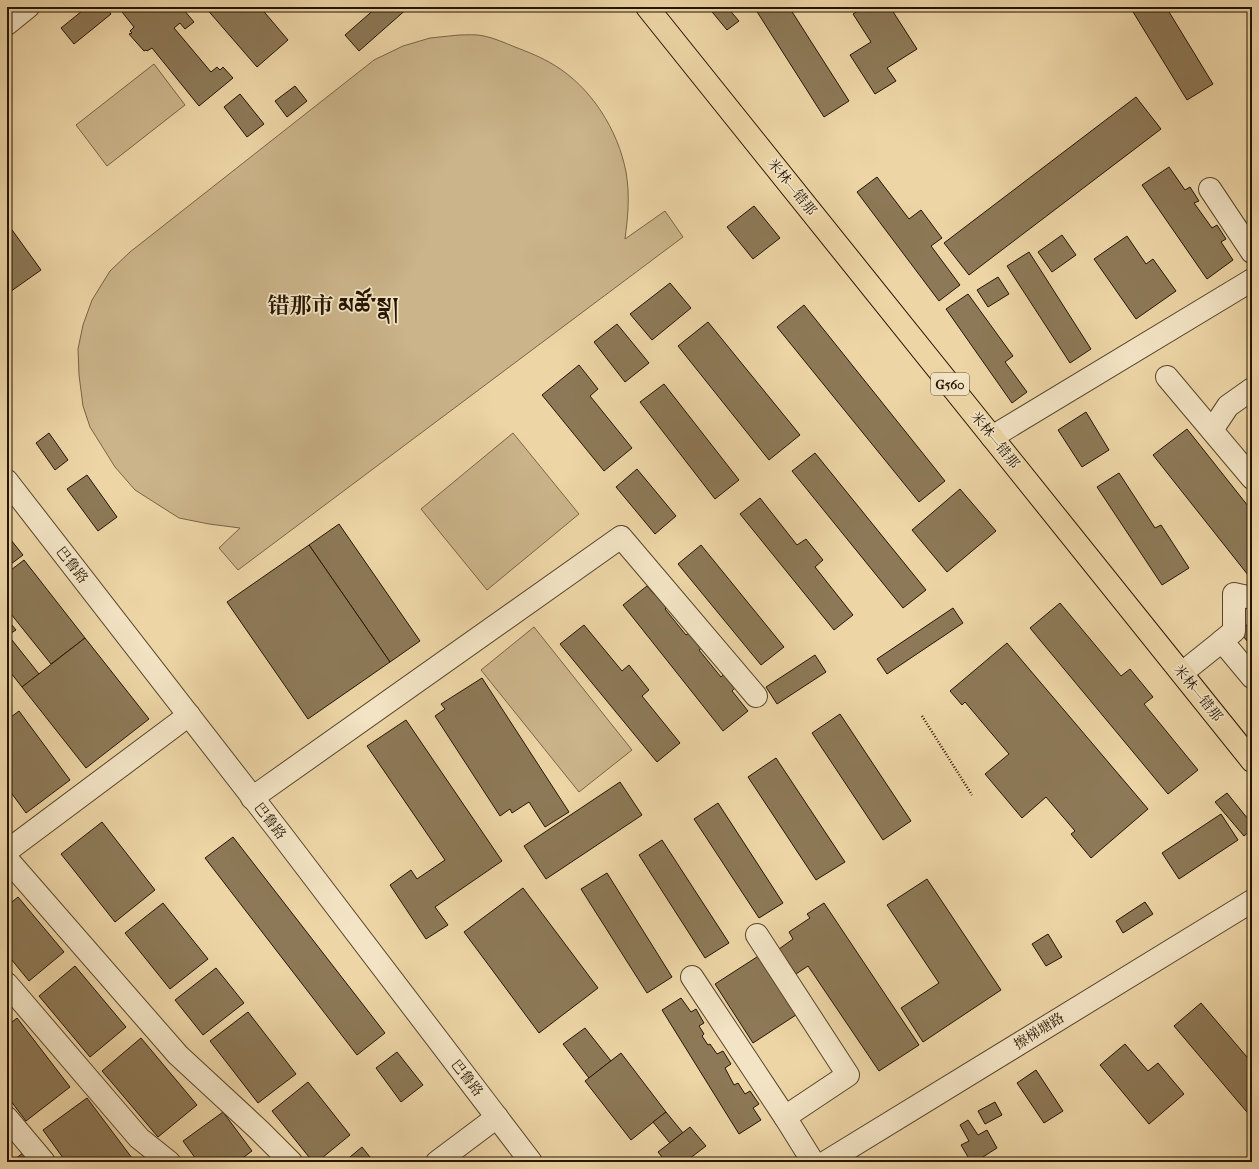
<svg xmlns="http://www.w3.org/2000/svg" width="1259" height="1169" viewBox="0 0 1259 1169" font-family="'IM FELL French Canon','Noto Serif SC','Noto Serif Tibetan',serif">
<rect width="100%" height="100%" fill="#edd5a6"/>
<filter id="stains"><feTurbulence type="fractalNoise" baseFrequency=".005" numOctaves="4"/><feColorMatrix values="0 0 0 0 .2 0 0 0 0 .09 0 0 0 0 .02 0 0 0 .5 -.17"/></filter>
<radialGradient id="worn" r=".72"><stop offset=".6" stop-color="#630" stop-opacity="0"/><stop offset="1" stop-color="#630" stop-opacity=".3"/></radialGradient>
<!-- green -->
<g fill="#cbb48a" stroke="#786446">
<path d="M459,35C467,35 476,34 484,36C494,38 505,43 515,47C528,52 541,57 554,65C591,87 618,130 626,172C630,195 628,216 625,239L665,211L683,237L238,570L219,548L240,528L209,524L179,518L135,490L115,467L90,427L83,406L79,375L78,349L83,325L92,300L110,271L130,252L374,60L403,46L430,38Z"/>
<polygon points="154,64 185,105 107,166 76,125"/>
<polygon points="513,433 579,514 487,590 421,509"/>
<polygon points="534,627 632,750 579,792 481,670"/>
</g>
<!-- building -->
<g fill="#8d7957" stroke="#251501">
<polygon points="87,7 106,7 111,14 74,44 61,28"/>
<polygon points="118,7 186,7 183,9 194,22 185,29 180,23 174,28 211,72 217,67 220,70 223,67 233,78 199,106 152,48 147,51 146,50 144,51 129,34 132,33 130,31 134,27"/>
<polygon points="205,7 260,7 288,40 257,67"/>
<polygon points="377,7 409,7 359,51 345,35"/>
<polygon points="708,7 727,7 739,21 727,30"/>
<polygon points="754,7 789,7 849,101 824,117"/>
<polygon points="864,7 890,7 917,49 887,68 896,81 875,94 850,55 871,42 853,14"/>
<polygon points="1130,7 1166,7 1213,84 1187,100"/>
<polygon points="295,86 307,101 287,117 275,101"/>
<polygon points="240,94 264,124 247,137 224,107"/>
<polygon points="1136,97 1161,129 969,275 944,243"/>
<polygon points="1169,167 1185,190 1190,187 1199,201 1194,203 1212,228 1217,225 1226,239 1221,242 1233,260 1207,279 1142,185"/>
<polygon points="877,177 909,219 921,210 942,238 931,246 960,285 939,301 857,192"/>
<polygon points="754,206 780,238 753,259 727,227"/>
<polygon points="7,223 41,270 7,294"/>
<polygon points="1062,235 1076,255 1052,272 1038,252"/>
<polygon points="1127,236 1146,264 1153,259 1176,291 1136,319 1094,259"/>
<polygon points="1029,252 1091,349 1070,363 1007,266"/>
<polygon points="998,277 1009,294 988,307 977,290"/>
<polygon points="670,283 691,308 652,340 630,314"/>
<polygon points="968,294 1013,356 1005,362 1027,392 1012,403 946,309"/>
<polygon points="804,305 945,481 919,502 777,327"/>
<polygon points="708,322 800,435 769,460 678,346"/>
<polygon points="617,324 649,363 625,382 594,342"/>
<polygon points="579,365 598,389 590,396 632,448 604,471 542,395"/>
<polygon points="664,384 739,480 715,499 640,402"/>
<polygon points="1086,412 1109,450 1082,467 1058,430"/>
<polygon points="1187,429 1252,511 1252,580 1153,455"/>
<polygon points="49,433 68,460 55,470 36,443"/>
<polygon points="815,453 926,590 903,608 792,471"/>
<polygon points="637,469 676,516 655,534 616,487"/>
<polygon points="1119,473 1155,528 1161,525 1189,568 1162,585 1097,487"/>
<polygon points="87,475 117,517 98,531 67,489"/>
<polygon points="960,489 996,531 947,572 912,530"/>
<polygon points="760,498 797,545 806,539 823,560 815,567 853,615 834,630 740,514"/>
<polygon points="339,524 420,641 390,662 309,545"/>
<polygon points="7,535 23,555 7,567"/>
<polygon points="309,545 390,662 308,719 227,602"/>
<polygon points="701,545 784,647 761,665 678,564"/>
<polygon points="24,560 85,638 51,664 7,609 7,573"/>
<polygon points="647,586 655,595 660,592 670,605 665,609 686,635 690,632 703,647 699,650 721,677 726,672 737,686 732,691 748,711 723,731 623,605"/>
<polygon points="1060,603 1121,676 1130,669 1153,697 1144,704 1198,770 1168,794 1030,628"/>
<polygon points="953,608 963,623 887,674 877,659"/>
<polygon points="7,619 16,630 8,635 39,674 22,687 7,668"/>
<polygon points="1252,621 1252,647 1239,631"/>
<polygon points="584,625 622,671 629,665 649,690 642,696 680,743 657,762 560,644"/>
<polygon points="85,638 149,719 86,768 22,687"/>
<polygon points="1007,643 1148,809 1091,858 1071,834 1075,831 1046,797 1022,818 985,774 1009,754 965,702 962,705 950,691"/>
<polygon points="815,655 826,672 777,704 766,687"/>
<polygon points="482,678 569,812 545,827 529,802 512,813 510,809 500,816 435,716 445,709 441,704"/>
<polygon points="19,711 70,780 26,813 7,787 7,720"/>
<polygon points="840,714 911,821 883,840 812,733"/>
<polygon points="406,720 502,861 435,907 448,925 426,939 390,885 411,870 417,879 445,860 367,746"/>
<polygon points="776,758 845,862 816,880 748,777"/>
<polygon points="620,782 642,815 546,879 524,846"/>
<polygon points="1227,793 1252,824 1252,829 1244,836 1215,802"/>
<polygon points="718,803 783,903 759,918 694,819"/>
<polygon points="1221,814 1238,840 1179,879 1162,853"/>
<polygon points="102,822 155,890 115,922 61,854"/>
<polygon points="233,837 385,1033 357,1055 205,858"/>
<polygon points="662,840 729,943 705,958 639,855"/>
<polygon points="607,873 672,977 647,993 581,889"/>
<polygon points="927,879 1001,990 923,1042 901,1008 939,983 887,905"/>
<polygon points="523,888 598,988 539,1033 464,932"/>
<polygon points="18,897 64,952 29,981 7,954 7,906"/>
<polygon points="1145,902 1153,914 1123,933 1116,921"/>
<polygon points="163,903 208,959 170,989 125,933"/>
<polygon points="824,903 919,1045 879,1071 808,966 796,974 779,949 793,939 789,932 810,918 807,914"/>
<polygon points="1048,934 1062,957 1046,966 1032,944"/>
<polygon points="760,955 799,1013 753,1043 715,984"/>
<polygon points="75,966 126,1027 90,1057 39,996"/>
<polygon points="216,968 244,1003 203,1035 175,1000"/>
<polygon points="681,998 691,1012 696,1009 704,1023 699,1026 704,1034 702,1036 708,1045 710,1044 717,1054 723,1051 731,1064 725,1068 734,1085 738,1083 745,1094 750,1091 759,1104 753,1108 761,1120 739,1134 662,1010"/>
<polygon points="1201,1003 1252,1063 1252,1118 1174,1026"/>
<polygon points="248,1012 296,1074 258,1103 210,1041"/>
<polygon points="17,1018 70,1087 26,1121 7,1096 7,1026"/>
<polygon points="585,1028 611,1061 589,1078 563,1044"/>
<polygon points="141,1038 197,1105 158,1137 102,1071"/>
<polygon points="1125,1044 1148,1071 1158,1063 1184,1094 1149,1124 1100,1065"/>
<polygon points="397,1052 423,1085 401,1102 376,1068"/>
<polygon points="621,1053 666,1112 631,1140 585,1081"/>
<polygon points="1036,1070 1063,1111 1044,1123 1017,1083"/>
<polygon points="308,1082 350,1135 317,1162 313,1162 272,1111"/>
<polygon points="87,1098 135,1162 66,1162 43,1130"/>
<polygon points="995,1102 1002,1115 985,1124 978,1111"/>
<polygon points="223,1112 252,1151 237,1162 198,1162 183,1141"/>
<polygon points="666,1112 683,1133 670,1143 653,1122"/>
<polygon points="968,1120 978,1135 987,1130 997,1148 975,1162 971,1162 961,1145 969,1141 960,1125"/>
<polygon points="690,1127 706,1146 685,1162 666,1162 658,1152"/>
<polygon points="362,1147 374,1162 344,1162"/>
<polygon points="23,1153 30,1162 11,1162"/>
</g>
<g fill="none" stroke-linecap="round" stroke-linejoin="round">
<defs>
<g id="minor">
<polyline points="7,24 28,7"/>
<polyline points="1210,189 1252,252"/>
<polyline points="1167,377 1252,478"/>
<polyline points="1212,430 1228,406 1252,389"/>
<polyline points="992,437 1252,280"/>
<polyline points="7,481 281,834 531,1162"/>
<polyline points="1222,641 1234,631 1234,594 1252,598"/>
<polyline points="1182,673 1222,641 1252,677"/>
<polyline points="252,798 621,537 756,696"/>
<polyline points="7,851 189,715"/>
<polyline points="7,859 178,1055 259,1130 291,1162"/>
<polyline points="692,977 785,1117 848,1075 757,935"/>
<polyline points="7,984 139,1138 169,1162"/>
<polyline points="785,1117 813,1162"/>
<polyline points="7,1118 44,1162"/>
<polyline points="437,1162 497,1117"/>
<polyline points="826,1162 1252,901"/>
</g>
<polyline id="highway" points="647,7 1252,761"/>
</defs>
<!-- minor casing -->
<use href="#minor" stroke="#57452a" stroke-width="24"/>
<!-- highway casing -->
<use href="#highway" stroke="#251501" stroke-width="24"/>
<!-- path -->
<polyline stroke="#251501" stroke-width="2.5" stroke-dasharray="1 2" stroke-linecap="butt" points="922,716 972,795"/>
<!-- minor -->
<use href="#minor" stroke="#f3e4c5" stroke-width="22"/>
<!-- highway -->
<use href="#highway" stroke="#edd5a6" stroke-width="22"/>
</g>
<g text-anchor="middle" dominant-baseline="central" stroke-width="3.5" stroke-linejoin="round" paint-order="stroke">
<!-- shield labels -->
<rect fill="#f3e4c5" stroke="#63533c" stroke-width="1" x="931" y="373" width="38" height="22" rx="3"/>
<g font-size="13" font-weight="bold" fill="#251501">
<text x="950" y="384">G560</text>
</g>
<!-- street labels -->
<g font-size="14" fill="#251501" stroke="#f3e4c5">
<text transform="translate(792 187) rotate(51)">米林—错那</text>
<text transform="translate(995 440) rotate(51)">米林—错那</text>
<text transform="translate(72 565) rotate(52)">巴鲁路</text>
<text transform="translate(1198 693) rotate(51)">米林—错那</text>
<text transform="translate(270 821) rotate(52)">巴鲁路</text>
<text transform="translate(1039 1031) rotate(-32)">擦梯塘路</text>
<text transform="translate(467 1078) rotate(52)">巴鲁路</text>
</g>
<!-- town labels -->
<g font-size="22" font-weight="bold" fill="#251501" stroke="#f3e4c5">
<text x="333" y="306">错那市 མཚོ་སྣ།</text>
</g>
</g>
<!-- margin -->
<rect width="1259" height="1169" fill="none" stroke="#edd5a6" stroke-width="24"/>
<rect x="8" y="8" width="1243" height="1153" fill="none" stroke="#251501" stroke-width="2"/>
<rect x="12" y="12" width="1235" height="1145" fill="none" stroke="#251501"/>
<rect width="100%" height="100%" filter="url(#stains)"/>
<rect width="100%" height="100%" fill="url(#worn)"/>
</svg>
